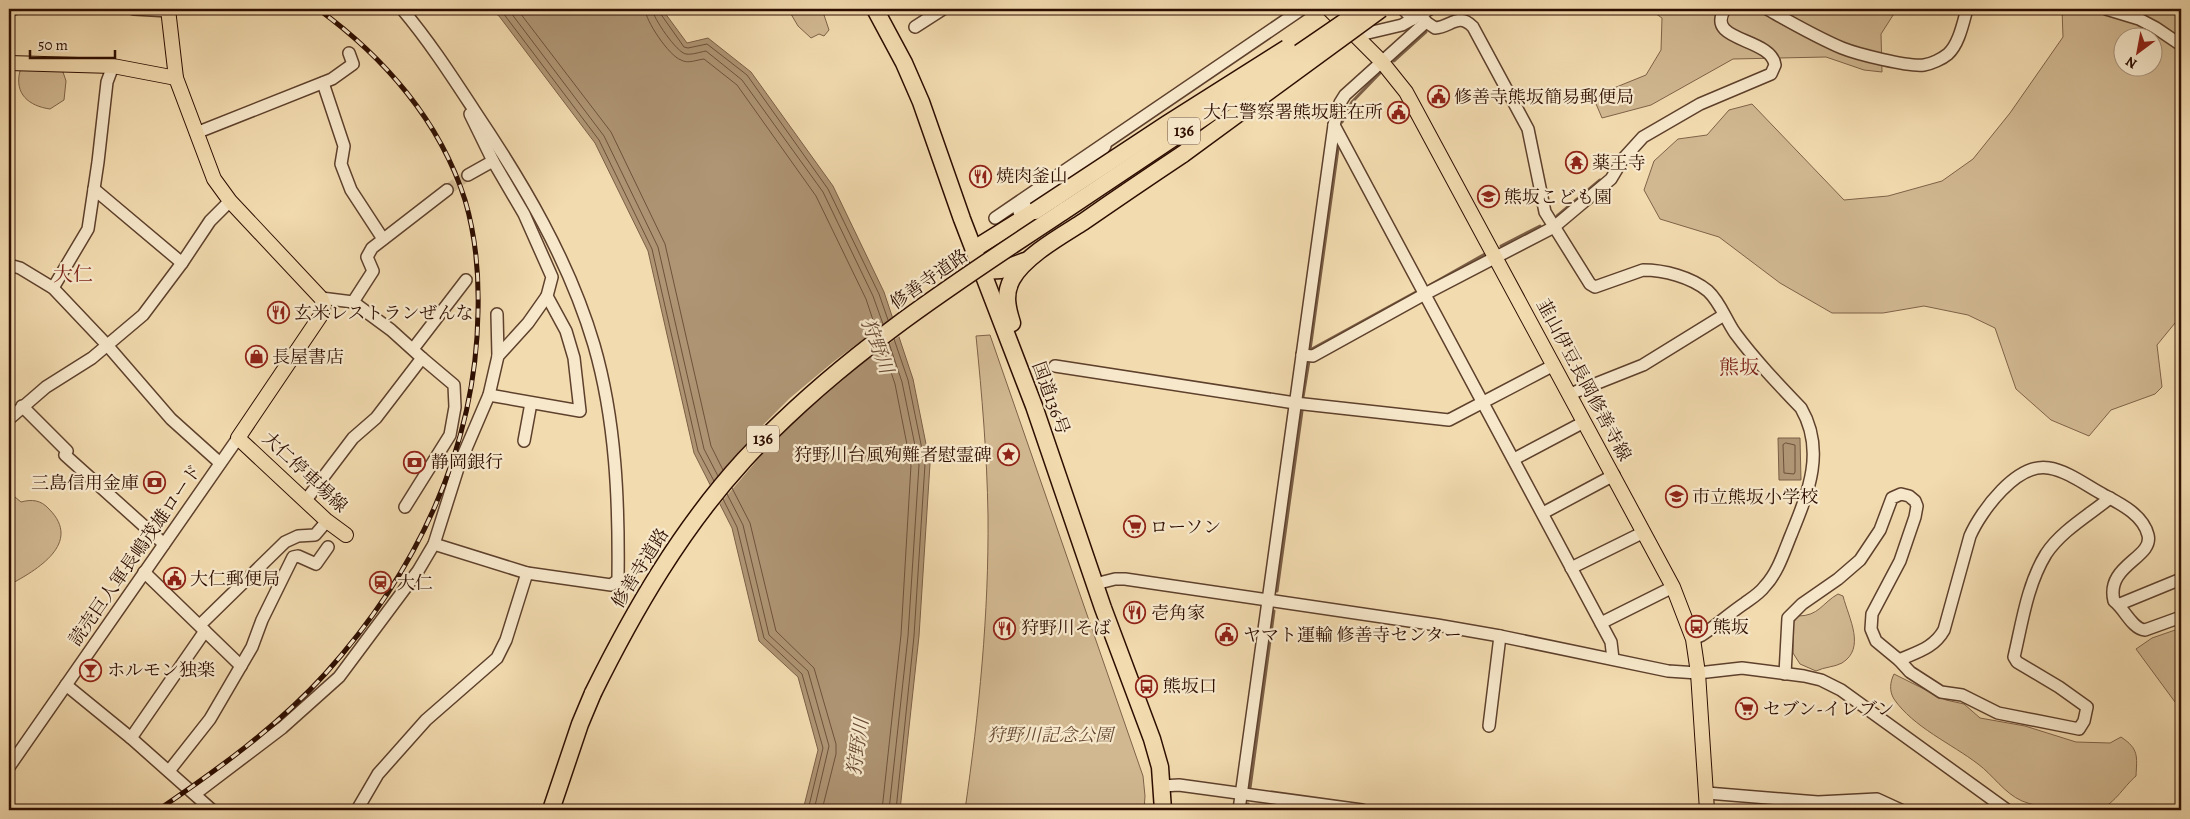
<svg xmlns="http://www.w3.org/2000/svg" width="2190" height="819" viewBox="0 0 2190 819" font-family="Alegreya,'Noto Serif JP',serif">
<rect width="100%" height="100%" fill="#f2dbaf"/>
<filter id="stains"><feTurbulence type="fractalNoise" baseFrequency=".004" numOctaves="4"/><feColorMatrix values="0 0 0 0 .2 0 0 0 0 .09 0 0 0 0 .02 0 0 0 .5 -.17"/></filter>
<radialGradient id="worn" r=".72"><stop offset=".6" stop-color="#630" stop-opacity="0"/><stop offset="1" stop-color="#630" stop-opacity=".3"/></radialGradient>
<!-- green -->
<g fill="#d1b891" stroke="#7f6248" fill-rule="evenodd">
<polygon points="788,9 822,9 829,30 824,36 819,34 811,38 798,26"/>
<polygon points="1649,9 1897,9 1881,34 1882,72 1864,70 1826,57 1733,59 1651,105 1602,118 1594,99 1604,92 1646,75 1661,50 1662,18"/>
<path d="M2062,9H2181V322L2175,323L2157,345L2162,387L2155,394L2111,410L2089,436L2051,420L2016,389L1995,328L1968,315L1924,306L1883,313H1832L1780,283L1719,237L1660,219L1644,190L1654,161L1678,139L1707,135L1729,110L1752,104L1844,200L1888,196L1942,181L1973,159L2010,113L2063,37ZM2122,38H2152V68H2122Z"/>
<path d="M27,69H55L63,72L66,81L64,100L50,109C29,106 14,94 20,71Z"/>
<path d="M990,335L1143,776L1145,796L1144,810H965C979,713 989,613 988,515C987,455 982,395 976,336Z"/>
<path d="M9,492L21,502C32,499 41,500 49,509C83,543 37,570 9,585Z"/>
<path d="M1838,594L1843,596C1849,619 1866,648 1842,663C1835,667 1824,667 1816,671L1800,664L1793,653V623L1798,616C1819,616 1822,603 1838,594Z"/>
<polygon points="2181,628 2181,698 2175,702 2136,649 2152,638"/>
<path d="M1894,674L1946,700L1964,704L1980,718L2025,726L2076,742L2110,743L2121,737C2139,749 2137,756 2136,776C2123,787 2113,807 2096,810C2078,814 2039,808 2022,801C2004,793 1993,775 1978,764C1952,744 1913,727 1894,699C1889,691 1890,682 1894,674Z"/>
</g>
<!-- water -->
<g fill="#af9574" stroke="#7b5f46">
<polygon points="489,9 662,9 687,43 708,38 751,72 833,186 884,292 913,379 930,464 919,636 900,810 803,810 818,750 798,677 759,641 732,528 694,453 648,251 595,143 499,16"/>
<polygon points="1778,438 1800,438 1801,480 1779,480"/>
</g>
<!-- pier -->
<polygon fill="#f2dbaf" points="894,316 901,335 864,362 797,419 765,451 718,506 708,487 757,431 790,398 833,362"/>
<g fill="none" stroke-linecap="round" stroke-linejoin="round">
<!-- shore -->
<g stroke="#6e513a" stroke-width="1">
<polyline points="497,9 503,13 599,140 652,249 698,451 714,481"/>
<polyline points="508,9 604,136 658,247 704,449 718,476"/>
<polyline points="517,9 611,132 665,244 711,446 723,470"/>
<path d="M645,9C645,20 669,56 681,60C688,64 696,60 704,59L737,85L816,196L866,299L876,329"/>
<path d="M652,9C653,18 677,53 686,54C692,55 700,52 706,51L742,80L823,192L873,296L883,324"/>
<polyline points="659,9 660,13 684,47 688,48 707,44 747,75 828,189 879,294 888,320"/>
<polyline points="894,339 908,380 925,464 914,636 896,810"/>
<polyline points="889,343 902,382 919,465 908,636 889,810"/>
<polygon points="1786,443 1795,445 1795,472 1794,474 1784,473 1783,445"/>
<polyline points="732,488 750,523 776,631 814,668 836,744 836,754 822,810"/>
<polyline points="727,494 743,525 769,635 808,671 829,746 814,810"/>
<polyline points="723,499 737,527 764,638 802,674 823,748 808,810"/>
<polyline points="882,810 901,635 911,465 895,384 883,348"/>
</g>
<!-- stream -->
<g stroke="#7b5f46" stroke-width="3">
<polyline points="1394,61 1426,32"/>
<polyline points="1342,122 1352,102 1380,73"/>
<polyline points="1557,216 1600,180"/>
<polyline points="1501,246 1540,226"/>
<polyline points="1430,285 1485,254"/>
<polyline points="1310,350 1338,149"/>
<polyline points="1310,350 1416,292"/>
<polyline points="1303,397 1309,361"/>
<polyline points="1277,591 1302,411"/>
<polyline points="1250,788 1274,611"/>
<polyline points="1247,810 1248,804"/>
</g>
<!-- minor-tunnel -->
<polyline stroke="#d4bc95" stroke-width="11" stroke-dasharray="11 5.5" stroke-linecap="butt" points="447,190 468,175"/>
<defs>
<g id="minor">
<polyline points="134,9 169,11"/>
<path d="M402,9C429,41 451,75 474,110C523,183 569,260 594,345C616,421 619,502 618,580L611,585L527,573L434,544"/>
<polyline points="1403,9 1413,19"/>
<path d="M1767,9C1792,23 1816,37 1842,48C1857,54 1908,67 1924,65C1931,64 1942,59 1948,54C1959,44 1963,23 1967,9"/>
<polyline points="2106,9 2139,19 2156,28 2181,45"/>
<polyline points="9,10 14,9"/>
<path d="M1421,15L1426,22L1435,28C1451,27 1458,12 1473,27L1528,129L1545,212L1590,284L1595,287L1643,270C1664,270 1691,277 1708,291C1720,302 1726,320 1735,333C1755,360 1778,384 1801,408C1826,451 1808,493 1791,535C1784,552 1778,572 1765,586C1760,593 1752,598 1745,603C1730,613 1717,625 1702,635L1693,639"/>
<polyline points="915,27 943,9"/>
<polyline points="1358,37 1368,33 1402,25 1430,9"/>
<polyline points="323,83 344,146 341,164 351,190 383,239"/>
<polyline points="1334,125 1611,642 1613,659"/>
<polyline points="196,133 332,79 353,64 349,53"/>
<polyline points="468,175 493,161 470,114"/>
<polyline points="94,189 182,263"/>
<polyline points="1019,212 1096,160 1105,146"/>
<polyline points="995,218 1302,9"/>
<polyline points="9,265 20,268 53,288 107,345 171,419 220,463"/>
<polyline points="53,288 88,229 98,162 107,82 113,66"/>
<polyline points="321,298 353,302 373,271 367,257 372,248 447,190"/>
<polyline points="497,314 498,356"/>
<polyline points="413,349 466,280"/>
<path d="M1302,355L1313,356L1425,294L1554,227L1611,179L1623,159L1643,137L1700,104L1771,74L1775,65C1771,37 1704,42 1725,9"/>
<polyline points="1055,366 1295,403 1449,420 1554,365"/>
<polyline points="1570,394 1643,365 1724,315"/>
<polyline points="489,395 580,411 574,358 566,331 547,296 552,277 524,214 493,161"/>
<polyline points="22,406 67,451 65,455 164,544"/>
<polyline points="9,419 46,387 92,358 143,315 182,263 210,221 230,201"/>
<polyline points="524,441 531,403"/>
<polyline points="1514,459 1584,422"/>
<polyline points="306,500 353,438 376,418 422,358 391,330 353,302"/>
<polyline points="405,507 450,435 455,407 454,385 422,358"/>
<polyline points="1543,513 1614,475"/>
<polyline points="1571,568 1644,532"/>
<polyline points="144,572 241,666"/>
<polyline points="1095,584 1115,579 1125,579 1437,625 1500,636 1668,671 1698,673 1742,668 1804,676 1821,680 1841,690 2007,810"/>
<polyline points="2120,604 2181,579"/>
<polyline points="1601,623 1673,587"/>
<polyline points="200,625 285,542 298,536 315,535 327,521"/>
<path d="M1899,660C1917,652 1934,648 1944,630L1970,536C1981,511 2017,462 2049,468C2068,471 2087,486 2104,495C2121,504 2143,515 2148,535C2154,558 2105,565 2114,601C2124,608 2132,629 2145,630L2181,617"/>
<path d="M1785,674L1788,618L1802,604L1838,579L1860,560L1880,530L1892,498L1901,494L1909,496L1915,501L1917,506L1915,517L1900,561L1872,614L1871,629L1876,641L1899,660L1910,672L1941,692L1962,695L1998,713L2079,729L2084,721L2087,707L2059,687L2017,662L2014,657C2022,623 2027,585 2046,554C2061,531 2089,515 2110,498"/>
<polyline points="66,685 131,738 212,810"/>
<polyline points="1489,726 1500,636"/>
<polyline points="131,738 205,631"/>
<polyline points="9,767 238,438"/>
<polyline points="169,771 210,719 252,647 262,620 293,557 298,556 316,564 328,547"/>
<polyline points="1162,786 1179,785 1362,810"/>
<polyline points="1707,793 1818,802 1877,799 1901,810"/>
<polyline points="195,794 282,728 339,677 418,571 434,544 459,465 489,395 498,356 528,323 547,296"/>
<polyline points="357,810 378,774 426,720 497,658 506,640 527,573"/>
<polyline points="1239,810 1334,125 1340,103 1345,95 1426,22"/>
</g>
<g id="major">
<polyline points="168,9 176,78 214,179 230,201 321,298 324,306 321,315 238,438 327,521 346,535"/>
<polyline points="1329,9 1382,62 1406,92 1673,587 1693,639 1698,673 1707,810"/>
<polyline points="9,63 113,66 176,78"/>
</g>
<g id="highway">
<polyline points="875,9 904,63 921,102 962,219 1034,406 1103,608 1152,739 1160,767 1163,810"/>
<polyline points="974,249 1035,211"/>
<polyline points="982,271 1001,270 1025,261"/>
<path d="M1012,323C1007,307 1004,294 1012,279C1025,256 1061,236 1083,222C1116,199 1150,176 1183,154"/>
<polyline points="551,810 580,724 593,693"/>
</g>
</defs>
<!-- minor casing -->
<use href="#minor" stroke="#5e402c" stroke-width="14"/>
<!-- major casing -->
<use href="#major" stroke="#2d0d00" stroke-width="16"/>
<!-- highway casing -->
<use href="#highway" stroke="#2d0d00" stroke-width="19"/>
<!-- minor -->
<use href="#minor" stroke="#f7e8cb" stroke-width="11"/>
<!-- major -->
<use href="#major" stroke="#f2dbaf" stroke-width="14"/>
<!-- highway -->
<use href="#highway" stroke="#f2dbaf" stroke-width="16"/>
<defs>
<path id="rail" d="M158,810C217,770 277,727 325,674C416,573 476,449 478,312C479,274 476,237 465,200C440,121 384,57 318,9"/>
</defs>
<!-- rail casing -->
<use href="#rail" stroke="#2d0d00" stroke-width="5"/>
<!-- rail -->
<use href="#rail" stroke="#f7e8cb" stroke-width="3" stroke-dasharray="9" stroke-linecap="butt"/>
<defs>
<g id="highway-bridge">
<polyline points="1183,154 1381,9"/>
<polyline points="1035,211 1167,124 1287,48"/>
<path d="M593,693C634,610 681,529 744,460C837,359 953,284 1067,209C1166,143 1265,77 1363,9"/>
</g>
</defs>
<!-- highway-bridge casing -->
<use href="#highway-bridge" stroke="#2d0d00" stroke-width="19" stroke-linecap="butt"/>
<!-- highway-bridge -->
<use href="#highway-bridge" stroke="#f2dbaf" stroke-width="16"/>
</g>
<!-- icons -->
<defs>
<symbol id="civic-ring" viewBox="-11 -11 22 22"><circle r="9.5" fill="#f7e8cb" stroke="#8f2418" stroke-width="1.5"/><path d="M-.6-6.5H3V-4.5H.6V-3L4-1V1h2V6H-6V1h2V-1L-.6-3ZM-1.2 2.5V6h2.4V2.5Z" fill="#8f2418"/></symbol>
<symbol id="temple-ring" viewBox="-11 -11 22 22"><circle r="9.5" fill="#f7e8cb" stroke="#8f2418" stroke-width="1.5"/><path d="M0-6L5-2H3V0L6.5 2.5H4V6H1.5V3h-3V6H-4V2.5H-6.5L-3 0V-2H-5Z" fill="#8f2418"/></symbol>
<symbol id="restaurant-ring" viewBox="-11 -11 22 22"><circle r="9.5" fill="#f7e8cb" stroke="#8f2418" stroke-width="1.5"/><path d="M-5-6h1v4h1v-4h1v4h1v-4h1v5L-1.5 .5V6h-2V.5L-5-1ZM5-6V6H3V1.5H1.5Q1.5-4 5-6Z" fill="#8f2418"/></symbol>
<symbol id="school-ring" viewBox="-11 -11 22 22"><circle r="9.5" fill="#f7e8cb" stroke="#8f2418" stroke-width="1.5"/><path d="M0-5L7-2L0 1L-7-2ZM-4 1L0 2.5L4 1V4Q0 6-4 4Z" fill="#8f2418"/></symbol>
<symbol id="shop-ring" viewBox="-11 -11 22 22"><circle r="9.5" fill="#f7e8cb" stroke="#8f2418" stroke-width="1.5"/><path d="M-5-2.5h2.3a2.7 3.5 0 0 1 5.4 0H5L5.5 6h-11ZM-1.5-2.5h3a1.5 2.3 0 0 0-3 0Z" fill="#8f2418"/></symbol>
<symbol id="sight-ring" viewBox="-11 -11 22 22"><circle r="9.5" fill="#f7e8cb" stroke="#8f2418" stroke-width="1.5"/><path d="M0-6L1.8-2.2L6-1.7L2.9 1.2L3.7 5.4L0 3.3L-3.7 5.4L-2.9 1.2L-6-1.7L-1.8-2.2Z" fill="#8f2418"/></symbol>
<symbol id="bank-ring" viewBox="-11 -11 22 22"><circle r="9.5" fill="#f7e8cb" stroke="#8f2418" stroke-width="1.5"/><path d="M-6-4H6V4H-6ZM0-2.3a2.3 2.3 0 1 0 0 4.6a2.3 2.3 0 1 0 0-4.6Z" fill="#8f2418"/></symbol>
<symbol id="supermarket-ring" viewBox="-11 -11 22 22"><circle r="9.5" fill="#f7e8cb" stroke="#8f2418" stroke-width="1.5"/><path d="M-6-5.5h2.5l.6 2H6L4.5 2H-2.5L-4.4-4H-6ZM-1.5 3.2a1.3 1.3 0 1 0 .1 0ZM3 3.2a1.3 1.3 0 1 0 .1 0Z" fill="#8f2418"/></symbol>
<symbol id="station-ring" viewBox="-11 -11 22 22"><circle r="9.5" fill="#f7e8cb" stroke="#8f2418" stroke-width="1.5"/><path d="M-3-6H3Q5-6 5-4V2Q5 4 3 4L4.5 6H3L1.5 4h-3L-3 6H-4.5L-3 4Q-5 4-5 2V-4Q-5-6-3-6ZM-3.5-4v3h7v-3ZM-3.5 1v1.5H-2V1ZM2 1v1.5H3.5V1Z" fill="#8f2418"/></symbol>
<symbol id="bus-ring" viewBox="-11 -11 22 22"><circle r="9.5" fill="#f7e8cb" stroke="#8f2418" stroke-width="1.5"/><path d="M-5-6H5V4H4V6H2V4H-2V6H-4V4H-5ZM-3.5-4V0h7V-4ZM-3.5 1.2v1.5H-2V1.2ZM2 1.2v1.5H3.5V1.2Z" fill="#8f2418"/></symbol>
<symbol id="bar-ring" viewBox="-11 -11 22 22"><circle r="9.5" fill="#f7e8cb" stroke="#8f2418" stroke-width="1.5"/><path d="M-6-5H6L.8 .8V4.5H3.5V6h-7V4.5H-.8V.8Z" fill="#8f2418"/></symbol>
</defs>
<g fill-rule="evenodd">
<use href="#civic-ring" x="1426" y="84" width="25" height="25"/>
<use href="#civic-ring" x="1386" y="100" width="25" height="25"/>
<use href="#temple-ring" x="1564" y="150" width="25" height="25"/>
<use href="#restaurant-ring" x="968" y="164" width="25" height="25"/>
<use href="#school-ring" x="1476" y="184" width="25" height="25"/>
<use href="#restaurant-ring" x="266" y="300" width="25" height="25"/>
<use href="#shop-ring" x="244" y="344" width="25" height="25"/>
<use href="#sight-ring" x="996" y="442" width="25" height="25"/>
<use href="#bank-ring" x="402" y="450" width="25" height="25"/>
<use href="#bank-ring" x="142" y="470" width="25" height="25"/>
<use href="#school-ring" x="1664" y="484" width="25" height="25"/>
<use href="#supermarket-ring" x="1122" y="514" width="25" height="25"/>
<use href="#civic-ring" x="162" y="566" width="25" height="25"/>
<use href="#station-ring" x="368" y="570" width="25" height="25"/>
<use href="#restaurant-ring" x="1122" y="600" width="25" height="25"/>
<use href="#bus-ring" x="1684" y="614" width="25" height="25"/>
<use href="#restaurant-ring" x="992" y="616" width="25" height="25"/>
<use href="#civic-ring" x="1214" y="622" width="25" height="25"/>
<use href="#bar-ring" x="78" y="658" width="25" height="25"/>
<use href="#bus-ring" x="1134" y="674" width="25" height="25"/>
<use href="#supermarket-ring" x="1734" y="696" width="25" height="25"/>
</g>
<g text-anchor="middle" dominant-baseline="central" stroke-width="4.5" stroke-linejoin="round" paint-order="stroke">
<!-- shield labels -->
<g fill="#f7e8cb" stroke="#6a4f3d" stroke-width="1">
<rect x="1168" y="117.5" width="32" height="27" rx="4"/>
<rect x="747" y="425.5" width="32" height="27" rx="4"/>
</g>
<g font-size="16" font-weight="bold" fill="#2d0d00">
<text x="1184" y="131">136</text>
<text x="763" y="439">136</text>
</g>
<!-- poi labels -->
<g font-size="18" fill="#2d0d00" stroke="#f7e8cb" text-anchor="start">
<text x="1454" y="97">修善寺熊坂簡易郵便局</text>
<text x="1383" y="112" text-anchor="end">大仁警察署熊坂駐在所</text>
<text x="1592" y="163">薬王寺</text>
<text x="996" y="176">焼肉釜山</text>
<text x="1504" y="197">熊坂こども園</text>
<text x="294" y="313">玄米レストランぜんな</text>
<text x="272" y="357">長屋書店</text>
<text x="992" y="455" text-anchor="end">狩野川台風殉難者慰霊碑</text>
<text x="431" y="462">静岡銀行</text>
<text x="139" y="483" text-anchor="end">三島信用金庫</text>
<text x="1692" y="497">市立熊坂小学校</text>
<text x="1150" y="527">ローソン</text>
<text x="190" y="579">大仁郵便局</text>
<text x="397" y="583">大仁</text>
<text x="1151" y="613">壱角家</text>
<text x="1713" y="627">熊坂</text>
<text x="1021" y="628">狩野川そば</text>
<text x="1243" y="635">ヤマト運輸 修善寺センター</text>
<text x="107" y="670">ホルモン独楽</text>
<text x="1163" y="686">熊坂口</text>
<text x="1763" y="709">セブン-イレブン</text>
</g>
<!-- street labels -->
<g font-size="18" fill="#2d0d00" stroke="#f7e8cb">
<text transform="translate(929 279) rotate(-35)">修善寺道路</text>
<text transform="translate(1584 380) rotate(62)">韮山伊豆長岡修善寺線</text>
<text transform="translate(1051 398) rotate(70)">国道136号</text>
<text transform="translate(305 472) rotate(43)">大仁停車場線</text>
<text transform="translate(135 555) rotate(-55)">読売巨人軍長嶋茂雄ロード</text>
<text transform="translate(640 568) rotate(-58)">修善寺道路</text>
</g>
<!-- park labels -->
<g font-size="18" font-style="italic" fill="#664933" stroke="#f7e8cb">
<text x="1050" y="735">狩野川記念公園</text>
</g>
<!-- water labels -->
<g font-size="19" font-style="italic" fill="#684a34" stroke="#f7e8cb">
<text transform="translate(877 346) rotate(69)">狩野川</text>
<text transform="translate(858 747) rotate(-82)">狩野川</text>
</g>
<!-- quarter labels -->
<g font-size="20" fill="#7a1f14" stroke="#f7e8cb">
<text x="73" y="274">大仁</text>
<text x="1739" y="367">熊坂</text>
</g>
</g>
<!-- margin -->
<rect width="2190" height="819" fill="none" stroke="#f2dbaf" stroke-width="30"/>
<rect x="10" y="10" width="2170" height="799" fill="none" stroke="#2d0d00" stroke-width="2.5"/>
<rect x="15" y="15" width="2160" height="789" fill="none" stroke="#2d0d00"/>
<!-- north arrow -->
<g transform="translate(2138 52) rotate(212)"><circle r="24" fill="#f7e8cb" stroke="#a6907a"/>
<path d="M0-4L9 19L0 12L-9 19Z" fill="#8f2418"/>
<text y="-8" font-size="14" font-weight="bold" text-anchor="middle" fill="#2d0d00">N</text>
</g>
<!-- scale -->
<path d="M30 50v8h85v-8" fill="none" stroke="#2d0d00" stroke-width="2.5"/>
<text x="38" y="50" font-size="15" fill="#2d0d00" stroke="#f7e8cb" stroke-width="4" paint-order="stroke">50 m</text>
<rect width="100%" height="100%" filter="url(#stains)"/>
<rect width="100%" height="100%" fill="url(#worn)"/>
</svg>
